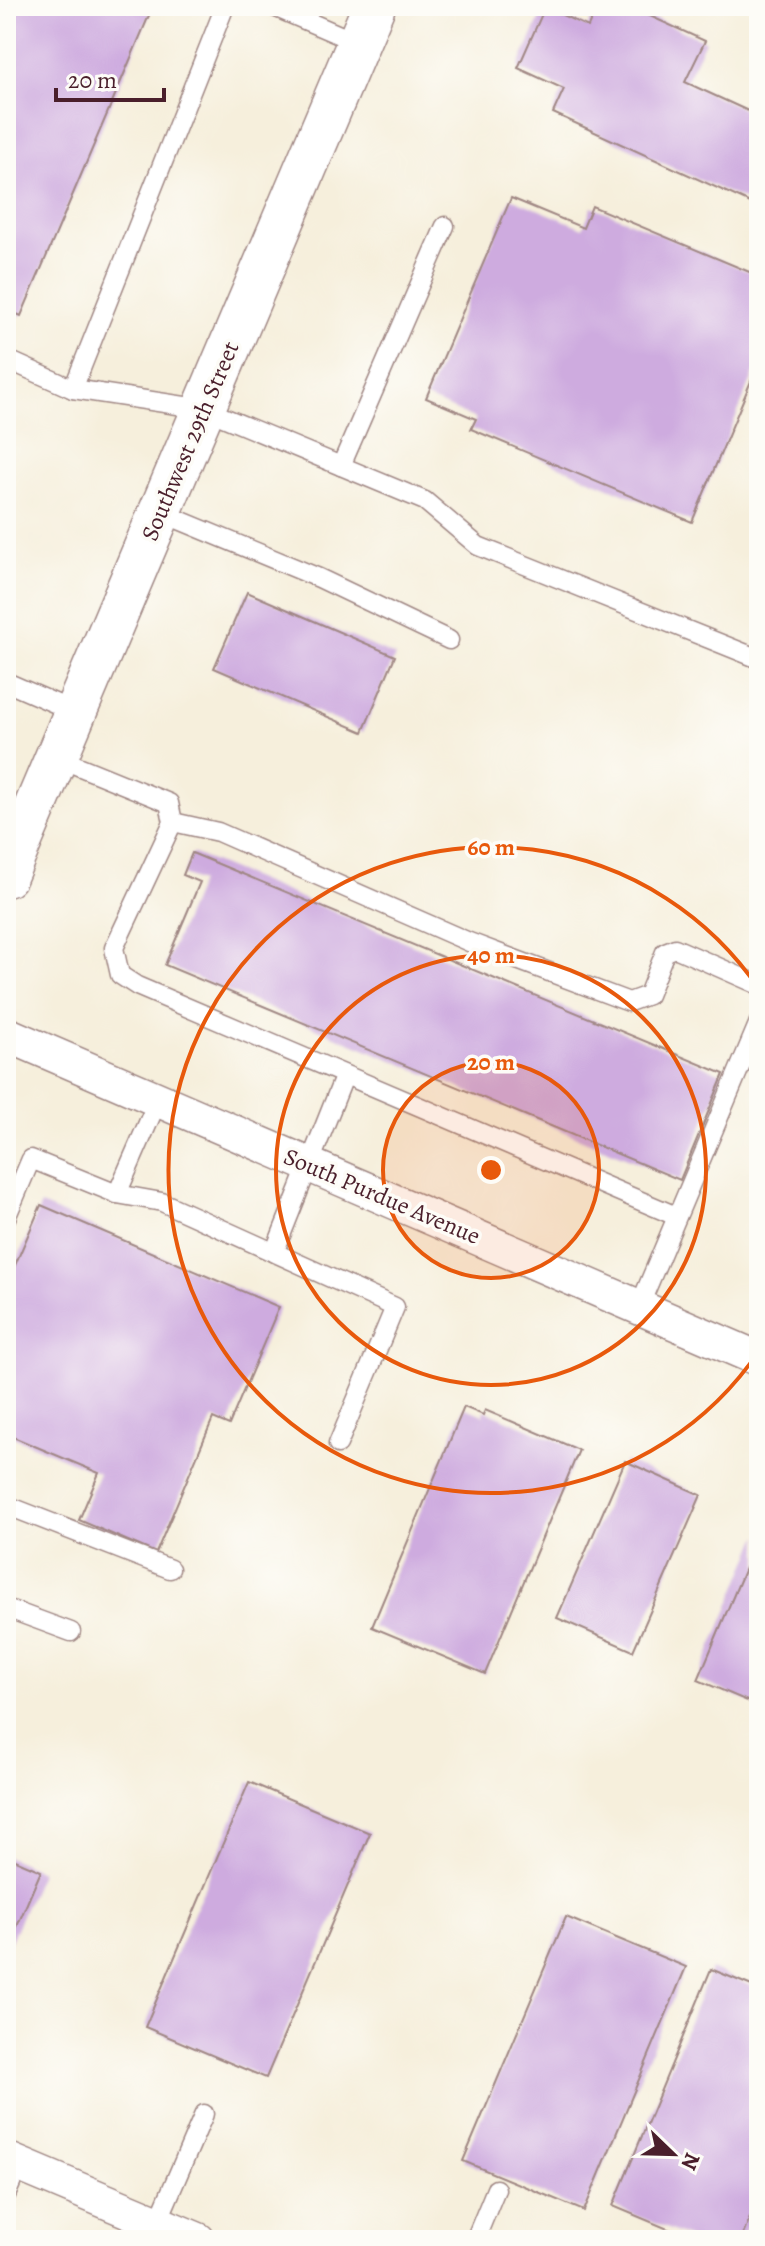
<svg xmlns="http://www.w3.org/2000/svg" width="765" height="2246" viewBox="0 0 765 2246" font-family="Alegreya,serif">
<rect width="100%" height="100%" fill="#fdfcf7"/>
<filter id="ink" filterUnits="userSpaceOnUse"><feTurbulence type="fractalNoise" baseFrequency=".0125" numOctaves="2"/><feDisplacementMap in="SourceGraphic" scale="16" xChannelSelector="R" yChannelSelector="G"/><feConvolveMatrix kernelMatrix="1 2 1 2 8 2 1 2 1" color-interpolation-filters="sRGB"/></filter>
<filter id="wash" filterUnits="userSpaceOnUse"><feTurbulence type="fractalNoise" baseFrequency=".006" numOctaves="4" result="noise"/><feDisplacementMap in="SourceGraphic" scale="32" xChannelSelector="R" yChannelSelector="G"/><feGaussianBlur stdDeviation="1.8" result="paint"/><feColorMatrix in="noise" values="0 0 0 0 0 0 0 0 0 0 0 0 0 0 0 0 0 1.4 0 .05"/><feComposite in="paint" operator="in"/></filter>
<g filter="url(#wash)">
<rect width="100%" height="100%" fill="#f6efdc"/>
<g id="blocks">
<!-- building -->
<g fill="#ceabdf">
<polygon points="6,6 153,6 21,316 6,309"/>
<polygon points="597,6 628,6 705,41 685,82 759,116 759,207 553,113 564,89 518,68 545,7 588,27"/>
<polygon points="511,198 583,228 592,206 759,276 759,362 692,522 471,429 476,419 426,398"/>
<polygon points="247,592 395,656 363,732 214,668"/>
<polygon points="192,853 724,1074 680,1180 165,965 200,882 183,875"/>
<polygon points="41,1205 279,1307 229,1425 213,1418 156,1553 79,1520 99,1473 6,1434 6,1286"/>
<polygon points="464,1407 483,1415 485,1410 579,1450 485,1674 372,1627"/>
<polygon points="625,1461 701,1495 633,1651 557,1618"/>
<polygon points="759,1535 759,1706 698,1680"/>
<polygon points="249,1782 370,1833 266,2078 145,2027"/>
<polygon points="6,1856 41,1871 6,1952"/>
<polygon points="566,1917 686,1967 584,2211 463,2161"/>
<polygon points="711,1969 759,1989 759,2195 741,2240 694,2240 613,2206"/>
</g>
</g>
</g>
<g filter="url(#ink)">
<use href="#blocks" fill-opacity="0" stroke="#a08784" stroke-width="2"/>
<g fill="none" stroke-linecap="round" stroke-linejoin="round">
<defs>
<g id="service">
<polyline points="272,6 358,43"/>
<polyline points="6,359 73,389 204,409 425,501 478,546 759,659"/>
<polyline points="73,389 225,6"/>
<polyline points="341,466 445,226"/>
<polyline points="160,512 319,578 449,640"/>
<polyline points="6,682 75,712"/>
<polyline points="56,757 169,803 173,822 114,948 120,975 137,986 676,1216"/>
<polyline points="173,822 218,832 469,942 629,1002 648,995 665,952 675,948 759,985"/>
<polyline points="117,1194 158,1100"/>
<polyline points="6,1218 31,1159 117,1194 162,1202 395,1307 338,1444"/>
<polyline points="274,1253 344,1077"/>
<polyline points="639,1307 759,1022"/>
<polyline points="6,1505 170,1569"/>
<polyline points="6,1608 71,1632"/>
<polyline points="6,2195 19,2165"/>
<polyline points="150,2240 204,2114"/>
<polyline points="475,2240 496,2189"/>
</g>
<g id="minor">
<polyline points="6,1034 759,1359"/>
<polyline points="6,2159 198,2240"/>
</g>
<polyline id="tertiary" points="6,876 374,6"/>
</defs>
<!-- service casing -->
<use href="#service" stroke="#a08784" stroke-width="21"/>
<!-- minor casing -->
<use href="#minor" stroke="#a08784" stroke-width="37"/>
<!-- tertiary casing -->
<use href="#tertiary" stroke="#a08784" stroke-width="45"/>
<!-- service -->
<use href="#service" stroke="#fff" stroke-width="18"/>
<!-- minor -->
<use href="#minor" stroke="#fff" stroke-width="34"/>
<!-- tertiary -->
<use href="#tertiary" stroke="#fff" stroke-width="42"/>
</g>
</g>
<!-- distance rings -->
<circle cx="491" cy="1170" r="108" fill="#e8590c" fill-opacity=".12"/>
<g fill="none" stroke="#e8590c" stroke-width="4">
<circle cx="491" cy="1170" r="108"/>
<circle cx="491" cy="1170" r="215"/>
<path d="M759 1351A323 323 0 1 1 759 989"/>
</g>
<g text-anchor="middle" dominant-baseline="central" stroke-width="7" stroke-linejoin="round" paint-order="stroke">
<!-- street labels -->
<g font-size="24" fill="#4a1f2b" stroke="#fdfcf7">
<text transform="translate(190 441) rotate(-67)">Southwest 29th Street</text>
<text transform="translate(382 1196) rotate(23)">South Purdue Avenue</text>
</g>
</g>
<circle cx="491" cy="1170" r="12" fill="#e8590c" stroke="#fdfcf7" stroke-width="4"/>
<g font-size="24" text-anchor="middle" font-weight="bold" fill="#e8590c" stroke="#fdfcf7" stroke-width="7" stroke-linejoin="round" paint-order="stroke">
<text x="491" y="855">60 m</text>
<text x="491" y="963">40 m</text>
<text x="491" y="1070">20 m</text>
</g>
<!-- margin -->
<rect width="765" height="2246" fill="none" stroke="#fdfcf7" stroke-width="32"/>
<!-- north arrow -->
<g transform="translate(673 2154) rotate(113)" stroke="#fdfcf7" stroke-width="6" paint-order="stroke">
<path d="M0-6L14 30L0 20L-14 30Z" fill="#4a1f2b"/>
<text y="-12" font-size="22" font-weight="bold" text-anchor="middle" fill="#4a1f2b">N</text>
</g>
<!-- scale -->
<path d="M56 88v12h108v-12" fill="none" stroke="#4a1f2b" stroke-width="4"/>
<text x="68" y="88" font-size="24" fill="#4a1f2b" stroke="#fdfcf7" stroke-width="6" paint-order="stroke">20 m</text>
</svg>
